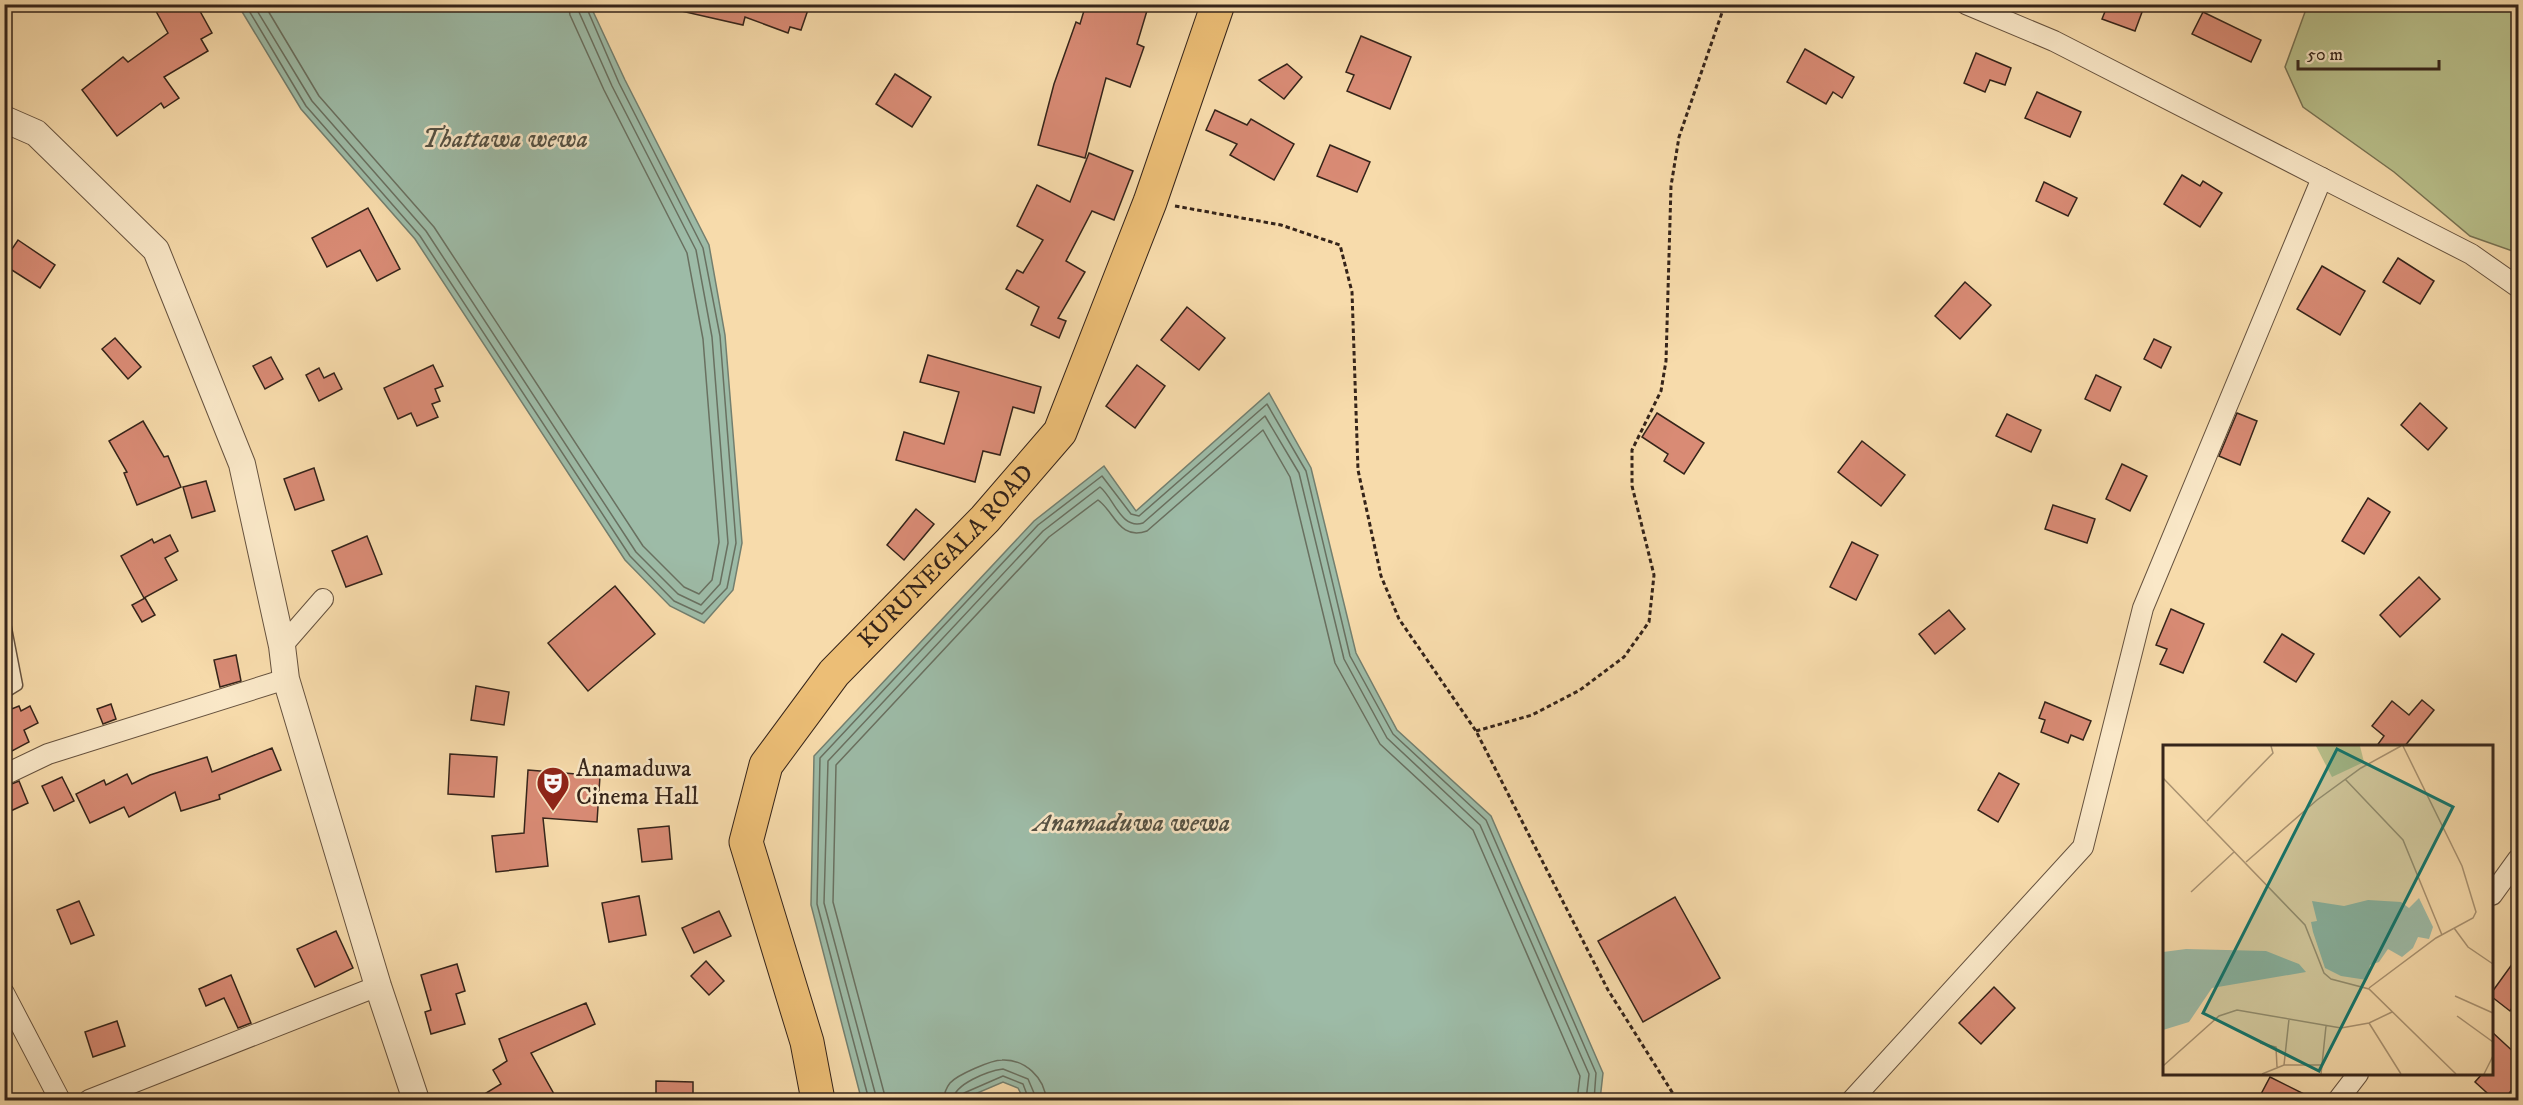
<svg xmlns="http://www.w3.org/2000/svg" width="2523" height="1105" viewBox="0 0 2523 1105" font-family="'IM FELL DW Pica',serif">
<rect width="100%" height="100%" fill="#f7dbab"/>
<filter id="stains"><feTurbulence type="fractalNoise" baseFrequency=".00333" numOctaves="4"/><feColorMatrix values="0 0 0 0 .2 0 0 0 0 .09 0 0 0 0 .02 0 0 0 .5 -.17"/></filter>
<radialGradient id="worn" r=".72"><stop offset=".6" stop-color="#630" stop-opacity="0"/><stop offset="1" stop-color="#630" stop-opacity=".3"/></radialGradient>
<!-- green -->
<polygon fill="#b9c18c" stroke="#777253" stroke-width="1.5" points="2310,5 2518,5 2518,253 2470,236 2394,172 2303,107 2285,67 2305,12"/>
<!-- water -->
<g fill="#9dbba7" stroke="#737f6f" stroke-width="1.5">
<polygon points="238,5 590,5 625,80 709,245 725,335 742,543 733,590 704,623 670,606 625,560 415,239 301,109"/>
<polygon points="1269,393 1311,468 1356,653 1397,730 1491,816 1603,1073 1600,1100 1024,1100 1018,1088 1003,1082 961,1100 865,1100 860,1094 811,905 814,756 1034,521 1104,466 1136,511"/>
</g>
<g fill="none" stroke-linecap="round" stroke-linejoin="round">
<!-- shore -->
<g stroke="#697060" stroke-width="1.5">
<polyline points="245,4 306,106 420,236 630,556 674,601 702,614 727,588 736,543 720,336 703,248 619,83 585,4"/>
<polyline points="253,4 312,101 426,231 636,552 678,594 701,605 720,584 728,543 712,337 696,250 612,86 579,12 577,4"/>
<polyline points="264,4 319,96 434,227 643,546 684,587 699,594 712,580 719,542 703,339 687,253 604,90 570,15 568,4"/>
<polyline points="869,1100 817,904 820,758 1038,525 1102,476 1131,514 1139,516 1267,404 1306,471 1350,656 1393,734 1486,820 1596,1073 1594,1100"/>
<path d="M877,1100L824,903L828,761L1043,531L1100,487C1114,498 1121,530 1143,523L1265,416L1299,473L1344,659L1387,738L1480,825L1589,1074L1586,1100"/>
<path d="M886,1100L833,902L836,765L1049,537L1098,500C1115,512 1119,541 1147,531L1263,430L1290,477L1335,663L1380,744L1473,830L1580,1076L1577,1100"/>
<path d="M944,1100C944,1094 946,1088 950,1083C957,1075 991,1060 1002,1060C1025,1059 1045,1078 1046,1100"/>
<path d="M953,1100C954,1084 988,1071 1003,1069L1028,1079L1037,1100"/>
<polyline points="961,1100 964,1093 1003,1076 1023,1084 1029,1100"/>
</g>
</g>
<!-- building -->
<g fill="#d98b75" stroke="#35241a" stroke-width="1.5">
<polygon points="152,4 196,4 212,33 201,39 208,51 164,77 179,98 164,108 161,103 117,136 82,90 123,57 128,62 168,33"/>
<polygon points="682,4 810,4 801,30 790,27 788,33 745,17 743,25 681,11"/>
<polygon points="1086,4 1149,4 1137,44 1144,47 1130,87 1106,78 1085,158 1038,145 1054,84 1076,22 1080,24"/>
<polygon points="2108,4 2145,4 2135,31 2102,19"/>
<polygon points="2203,12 2261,40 2251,62 2192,34"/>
<polygon points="1361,36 1411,57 1390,109 1347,91 1354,75 1346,72"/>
<polygon points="1805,49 1854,77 1842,98 1833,92 1826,104 1787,82"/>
<polygon points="1976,53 2011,68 2005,85 1990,80 1985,92 1964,83"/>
<polygon points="1287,64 1302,77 1284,99 1259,80"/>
<polygon points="895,74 931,97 912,127 876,104"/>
<polygon points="2037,92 2081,112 2070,137 2025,118"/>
<polygon points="1215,110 1247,125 1251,119 1294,144 1274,180 1230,155 1237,144 1206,130"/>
<polygon points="1330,145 1370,162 1357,192 1317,176"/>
<polygon points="1089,153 1133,171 1114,220 1092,211 1066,261 1085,272 1058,318 1066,321 1059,338 1031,325 1039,307 1006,289 1017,270 1023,273 1043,240 1017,226 1037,185 1070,202"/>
<polygon points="2182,175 2200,186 2203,181 2222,193 2200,227 2164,204"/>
<polygon points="2044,182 2077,198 2068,216 2036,201"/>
<polygon points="368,208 400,269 377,281 360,250 327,267 312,238"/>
<polygon points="18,240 55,265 40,288 4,265 4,261"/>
<polygon points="2398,258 2434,281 2420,304 2383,282"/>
<polygon points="2322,266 2365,291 2340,335 2297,309"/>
<polygon points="1965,282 1991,305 1960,339 1935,316"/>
<polygon points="1187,307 1225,338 1199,370 1161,340"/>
<polygon points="115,338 141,367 128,379 102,349"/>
<polygon points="2154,339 2171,347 2161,368 2144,359"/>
<polygon points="928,355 1041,387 1034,413 1013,407 1000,455 983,451 975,482 896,460 904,432 944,444 959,392 920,382"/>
<polygon points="271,357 283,379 265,389 253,366"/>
<polygon points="433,365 443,386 435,389 440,401 432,404 438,417 417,426 411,413 398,419 384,388"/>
<polygon points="1137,365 1165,386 1135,428 1106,406"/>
<polygon points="319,368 324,378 334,373 342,389 319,401 306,375"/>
<polygon points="2096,375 2121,387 2110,411 2085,399"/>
<polygon points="2420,403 2447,428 2428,450 2401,425"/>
<polygon points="1657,413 1704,443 1684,474 1664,461 1668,454 1642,437"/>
<polygon points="2237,413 2257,421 2240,465 2219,456"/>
<polygon points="2007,414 2041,430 2031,452 1996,436"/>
<polygon points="143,421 164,457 168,456 181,487 137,505 124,473 127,472 109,441"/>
<polygon points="1862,441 1905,475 1881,506 1838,472"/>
<polygon points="2122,464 2147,476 2130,511 2106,499"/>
<polygon points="314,468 324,500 295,510 284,479"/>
<polygon points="206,481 215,511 192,518 183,487"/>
<polygon points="2368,498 2390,512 2364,554 2342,541"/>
<polygon points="2053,505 2095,519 2087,543 2045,529"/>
<polygon points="916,509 934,524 904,560 887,545"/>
<polygon points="170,535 178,551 165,558 177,580 144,598 121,556 152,539 154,543"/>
<polygon points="367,536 382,574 346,587 332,551"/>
<polygon points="1852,542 1878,555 1856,600 1830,587"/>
<polygon points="2419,577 2440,599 2400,637 2380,615"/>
<polygon points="615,586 655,634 588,691 548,643"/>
<polygon points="145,598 155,615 142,622 132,605"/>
<polygon points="2171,609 2204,624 2183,673 2160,664 2167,649 2156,645"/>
<polygon points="1949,610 1965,629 1935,654 1919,634"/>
<polygon points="2282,634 2314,654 2296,682 2264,662"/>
<polygon points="236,655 241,681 220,687 214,660"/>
<polygon points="476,686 509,692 504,725 471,720"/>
<polygon points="2422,700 2434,710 2404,747 2376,747 2384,736 2372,726 2392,701 2409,715"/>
<polygon points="2045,702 2091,721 2083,740 2071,735 2068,743 2041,732 2045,720 2039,718"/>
<polygon points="111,704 116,719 103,724 97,709"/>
<polygon points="19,706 21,711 30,706 38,723 24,730 29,742 6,754 8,760 4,761 4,712"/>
<polygon points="272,748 281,770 219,795 220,799 181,811 175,792 129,817 124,807 90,823 76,794 104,780 106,785 127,774 132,784 150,775 207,757 212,772"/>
<polygon points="450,754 497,757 494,797 448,794"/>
<polygon points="528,770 600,776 597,822 543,818 548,866 496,872 492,836 524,833"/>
<polygon points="1999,773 2019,784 1998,822 1978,810"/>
<polygon points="62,777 74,801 54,811 42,786"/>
<polygon points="19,781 28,803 4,814 4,787"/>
<polygon points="669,826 672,859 642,862 638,829"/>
<polygon points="639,896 646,935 609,942 602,903"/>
<polygon points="1675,897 1720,978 1643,1022 1598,941"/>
<polygon points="79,901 94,935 71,944 57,910"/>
<polygon points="719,911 731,936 694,953 682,928"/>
<polygon points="336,931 353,968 315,987 297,949"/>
<polygon points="2518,956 2518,999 2510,1011 2492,997 2492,992"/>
<polygon points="706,961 724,981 709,995 691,976"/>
<polygon points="457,964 465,991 456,994 465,1024 431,1034 425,1012 431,1010 421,975"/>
<polygon points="231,975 251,1023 238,1028 224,998 206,1006 199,989"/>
<polygon points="1994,987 2015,1008 1981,1044 1959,1023"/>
<polygon points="586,1003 595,1024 531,1053 554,1094 542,1101 473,1101 501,1084 493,1070 507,1061 499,1039"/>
<polygon points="117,1021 125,1046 93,1057 85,1032"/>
<polygon points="2492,1032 2518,1056 2518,1082 2503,1101 2496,1101 2475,1082 2482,1074 2492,1074"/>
<polygon points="2270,1077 2318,1101 2268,1101 2260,1096"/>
<polygon points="656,1081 693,1082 693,1101 656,1101"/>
</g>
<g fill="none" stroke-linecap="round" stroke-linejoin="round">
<defs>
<polyline id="service" points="4,618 17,685 4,693"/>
<g id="minor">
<polyline points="1966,4 2054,41 2322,178 2471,254 2518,287"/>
<polyline points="282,646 323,599"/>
<polyline points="4,775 48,754 286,679"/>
<polyline points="2492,895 2518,859"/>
<polyline points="4,993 60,1100"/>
<polyline points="89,1100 378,986"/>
<polyline points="1852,1100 2083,847 2143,608 2322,178"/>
<polyline points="2338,1100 2358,1074"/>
</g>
<polyline id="tertiary" points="4,119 36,133 156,250 242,464 282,646 286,679 378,986 416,1100"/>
<g id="trunk">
<path id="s1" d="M818,1100L807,1042L746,842L766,765L834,673L985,519L1060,432L1150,202L1218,4"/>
</g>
</defs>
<!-- service casing -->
<use href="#service" stroke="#66523e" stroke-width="13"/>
<!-- minor casing -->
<use href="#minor" stroke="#66523e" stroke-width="22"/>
<!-- tertiary casing -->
<use href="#tertiary" stroke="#66523e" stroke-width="28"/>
<!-- trunk casing -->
<use href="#trunk" stroke="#35241a" stroke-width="35"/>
<!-- path -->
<g stroke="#35241a" stroke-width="3" stroke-dasharray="4.5 3" stroke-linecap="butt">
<polyline points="1175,206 1281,225 1340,245 1352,292 1358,470 1381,576 1399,619 1476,731 1608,990 1677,1100"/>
<polyline points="1476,731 1532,715 1580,690 1624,657 1649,622 1654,575 1632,486 1632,450 1661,391 1666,361 1671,186 1679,137 1725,4"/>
</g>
<!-- service -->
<use href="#service" stroke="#fae8c8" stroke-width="10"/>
<!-- minor -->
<use href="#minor" stroke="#fae8c8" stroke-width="20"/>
<!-- tertiary -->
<use href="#tertiary" stroke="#fae8c8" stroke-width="26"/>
<!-- trunk -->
<use href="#trunk" stroke="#ecbe76" stroke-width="33"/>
</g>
<!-- icons -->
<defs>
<symbol id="theatre-pin" viewBox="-11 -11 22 30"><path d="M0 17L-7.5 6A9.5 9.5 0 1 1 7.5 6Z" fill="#8f2418" stroke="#fae8c8"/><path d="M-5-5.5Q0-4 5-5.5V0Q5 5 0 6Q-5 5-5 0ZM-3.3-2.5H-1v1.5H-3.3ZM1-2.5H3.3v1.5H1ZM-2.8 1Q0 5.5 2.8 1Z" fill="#fff"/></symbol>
</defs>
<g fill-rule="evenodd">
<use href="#theatre-pin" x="534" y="764" width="38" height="52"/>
</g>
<g text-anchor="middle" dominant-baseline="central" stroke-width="5" stroke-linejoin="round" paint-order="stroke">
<!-- street labels -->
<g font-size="24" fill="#35241a" stroke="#fae8c8">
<text stroke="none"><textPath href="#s1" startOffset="624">KURUNEGALA ROAD</textPath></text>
</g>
<!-- poi labels -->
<g font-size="24" fill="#35241a" stroke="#fae8c8" text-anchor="start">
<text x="576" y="769">Anamaduwa<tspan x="576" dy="28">Cinema Hall</tspan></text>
</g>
<!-- water labels -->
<g font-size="26" font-style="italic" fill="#545144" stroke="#fae8c8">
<text x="505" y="139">Thattawa wewa</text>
<text x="1132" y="823">Anamaduwa wewa</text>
</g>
</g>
<!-- overview -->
<g transform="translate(2163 745)">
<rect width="330" height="330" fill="#f7dbab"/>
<path d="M153,1H197L201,17L169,32Z" fill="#b9c18c"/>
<path d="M256,153L270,182L266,194L255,192L250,203L239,212L225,204L216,217L207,220L204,235L178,231L162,223L150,187L148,177L154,176L149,156L181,161L205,155L238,157L246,163ZM23,204L103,206L136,219L143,227L49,243L26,277L0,285V207Z" fill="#9dbba7"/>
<path fill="none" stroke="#a99271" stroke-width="1.5" d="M0,33L142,180L161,228L168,234L206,244L293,329M182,34L240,95L279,190M44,76L110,8L108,1M83,117L154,55L198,23L238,1M28,147L71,107M291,183L305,202L330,219M206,243L273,193L310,173L313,167L299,121L240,1M292,251L330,268M294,271L330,297M206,278L238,329M97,298L113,302L114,322M121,320L126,274M0,321L56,271L74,265L178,283L206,278L229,267M99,329L121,320H160M158,329L163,281M321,329L330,311"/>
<path fill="#0f766e" fill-opacity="0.15" stroke="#0f766e" stroke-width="3" d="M174,4L290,62L156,326L40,268Z"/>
<rect width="330" height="330" fill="none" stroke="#35241a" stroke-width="3"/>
</g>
<!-- margin -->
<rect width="2523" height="1105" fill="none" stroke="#f7dbab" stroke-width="24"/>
<rect x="6" y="6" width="2511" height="1093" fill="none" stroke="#35241a" stroke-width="3"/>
<rect x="12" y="12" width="2499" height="1081" fill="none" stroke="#35241a" stroke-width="1.5"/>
<!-- scale -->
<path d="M2298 60v9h141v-9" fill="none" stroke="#35241a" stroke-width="3"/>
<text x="2307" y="60" font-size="18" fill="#35241a" stroke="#fae8c8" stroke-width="4.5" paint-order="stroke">50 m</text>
<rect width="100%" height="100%" filter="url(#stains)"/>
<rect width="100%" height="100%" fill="url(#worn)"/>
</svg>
